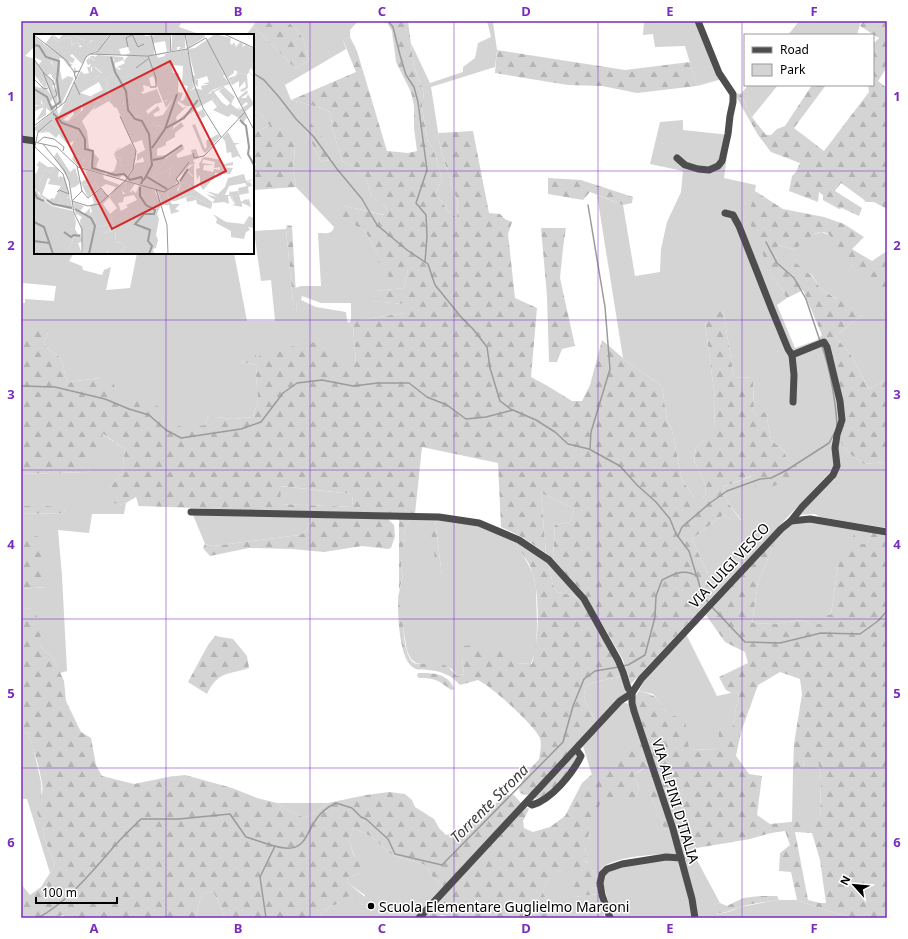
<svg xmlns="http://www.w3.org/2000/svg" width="908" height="939" viewBox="0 0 908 939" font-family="'Noto Sans',sans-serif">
<defs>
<pattern id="forest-firs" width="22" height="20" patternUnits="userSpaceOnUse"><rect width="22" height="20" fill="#d4d4d4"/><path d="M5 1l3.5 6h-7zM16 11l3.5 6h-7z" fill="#b4b4b4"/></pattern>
</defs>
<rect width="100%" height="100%" fill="#fff"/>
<!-- green -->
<g fill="#d4d4d4" fill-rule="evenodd">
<polygon points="21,21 182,21 179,27 202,35 55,35 48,33 46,35 35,35 35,46 25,56 35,59 35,138 21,136"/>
<path d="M288,21H358L350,30V37L343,40L346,49L285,85L291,100L318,107L330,112L333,130L342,161L364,172L371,195L387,209L385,215L345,206L339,215L365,231L377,252L386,261L408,270L404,288L375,291L372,301L404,304V313L360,320H351V303H321L302,296L301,300L316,307L346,312L347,321L353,327L356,364L337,365L256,358V353L241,362L257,365L256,376L258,400L253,417L233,419L208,416L205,425L190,429L182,428L114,403L100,378L67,382L61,358L48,349L44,342L48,333H21V303H25V299L54,301L56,286L23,283L22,289L21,290V141L35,143V253H74L69,261L82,266L83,270L102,275L104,270L111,267L106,290L130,288L137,253H234L247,321H275L271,280L261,281L254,231L286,229L294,312H297L295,288L301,286H321L318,233C325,233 332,235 334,227L296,187L293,171L295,147L275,121L258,111L270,126L253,133V35H246L253,26L295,68L309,61L303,38ZM304,127L333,159L321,162Z"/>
<polygon points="487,21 493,22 497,50 495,67 431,87 441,151 458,204 457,219 449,212 435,193 442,180 435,154 427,138 422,108 424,92 414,67 411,43 430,83 463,72 463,67 475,58 478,43 491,37"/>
<polygon points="644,21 694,21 702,32 722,79 697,86 685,46 655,47 653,34 643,35"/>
<polygon points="799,21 861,21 857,35 788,35"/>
<polygon points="748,85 778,85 752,117 741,94"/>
<polygon points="683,120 683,130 730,135 724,178 756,185 753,202 772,277 783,290 785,296 787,298 777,305 795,348 817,340 824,344 839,410 839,422 832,440 835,466 832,470 716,593 692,539 723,515 731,519 741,520 727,501 723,487 752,476 802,471 787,459 784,451 771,440 766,413 754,415 753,378 734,377 723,310 705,322 715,398 714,432 696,447 694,460 706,486 705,496 694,497 682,480 672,430 667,420 662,386 630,364 623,358 597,195 623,205 635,276 660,272 661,249 667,222 681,192 683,171 650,164 660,122"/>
<polygon points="821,232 832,236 852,266 881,295 887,290 887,379 869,389 851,355 835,336 862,315 820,288 812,275 775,253 779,245 795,250 807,237"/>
<polygon points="102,434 125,449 122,473 109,488 119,505 126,503 124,514 92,514 89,533 58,530 62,576 67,671 60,673 54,659 39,645 31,608 21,610 21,589 46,587 26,534 21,532 21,514 65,513 64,509 48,506 21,506 21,474 88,472"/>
<polygon points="838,439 850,454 864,464 887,462 887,528 820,517 815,514 798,515 821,490 834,480 839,468"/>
<polygon points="280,486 352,494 353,507 279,504"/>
<polygon points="541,493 574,509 570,522 555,525 553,559 546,553"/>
<polygon points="193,515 312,517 307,530 300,535 213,546 205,544"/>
<polygon points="410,518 429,519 442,576 435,519 480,525 512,541 519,548 533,573 536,589 537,625 536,650 531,664 514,663 510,658 462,658 464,674 457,676 452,669 434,662 421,664 416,663 411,659 407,651 398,597 403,576 401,566 402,550 405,528"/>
<polygon points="807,521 872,532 867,544 852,545 838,565 831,615 821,624 810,624 801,620 774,624 752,623 758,583 778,534 794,523"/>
<polygon points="548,562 583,602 572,595 557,592 553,585"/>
<polygon points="686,634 717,696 735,692 739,693 732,728 718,750 689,749 667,714 659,701 653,694 639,691 643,682"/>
<path d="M623,676L626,692L594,726C596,715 585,707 584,696C584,692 585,689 586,686C597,679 611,680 623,676Z"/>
<polygon points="623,703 626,703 630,705 642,740 592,775 583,746"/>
<polygon points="21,731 28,733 33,747 41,782 43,828 45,840 55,865 50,873 27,799 21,799"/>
<polygon points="818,759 821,780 820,819 792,823 793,769 803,768 804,760"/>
<path d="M645,768L651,797L669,839H673L677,855C662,852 612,857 602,868C600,870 598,874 597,876C594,872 588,866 586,861C582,849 593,806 604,800C610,796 628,798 636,797L639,789L634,775Z"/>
<polygon points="277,803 328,803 316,812 305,818 287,810"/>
<polygon points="354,828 372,837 392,855 425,865 432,876 444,887 415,918 320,918 321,914 331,906 338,904 348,895 362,905 365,895 349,884 347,878 360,873 349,840"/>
<polygon points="691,849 720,903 713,905 718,914 728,912 741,907 761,903 779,900 797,900 835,913 858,918 698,918 683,854"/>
<path d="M670,860L679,861L694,918H613L603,883L604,875C619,863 651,862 670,860Z"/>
<polygon points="560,871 574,872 574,897 598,894 605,918 556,918 543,893 548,876"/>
<polygon points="213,891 226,918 197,918 196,914 202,894"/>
</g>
<!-- forest -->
<g fill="url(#forest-firs)" fill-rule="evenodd">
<polygon points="256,21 288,21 303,38 309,61 295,68 253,26"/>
<path d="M386,21H408L414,67L424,92L422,108L427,138L435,154L442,180L435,193L449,212L457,218L458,204L441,151L438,133L473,131L489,213L500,214L505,219L512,222L508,234L515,298L537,308L531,377L546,385L572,401H582L590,385L602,340L630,364L662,386L667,420L672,430L682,480L694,497L705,496L706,486L694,460L696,447L714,431L715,398L705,322L708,308L723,310L734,377L753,378L754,415L766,412L771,440L784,451L787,459L803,471C791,480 772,489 757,489L751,476L723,487L727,501L741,521L731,519L723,515L692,539L716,593L631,684L623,660L588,599L553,559L555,525L570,522L574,509L541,493L546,553L522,537L501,527L498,463L422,447L415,514L354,512L279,511L139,506L136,497L126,503L119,505L112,502L109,488L122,473L125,449L103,434L88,472L21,474V333L44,329L48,333L44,342L48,349L61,358L67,382L101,378L114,384L116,397L114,403L139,399L158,406L165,421C182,428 186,429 205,425L208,416L233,419L253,417L258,400L256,376L257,365L241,362L256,352V358L269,351L330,339L337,364H356L353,327L349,323L351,320H360L404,313V304L371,301L374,291L404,288L408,270L389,280L386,261L375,263L377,252L365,231L338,215L345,206L384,215L387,209L371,195L364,172L342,161L333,130L330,112L318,107L291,100L356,72L343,40L350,37L357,51L387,151L408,153L417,151L414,128V106L411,92L396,62L392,31ZM281,486L352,494L353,507L280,504Z"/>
<polygon points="863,21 887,21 887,67 878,81 887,88 887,209 874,202 866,202 863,199 841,183 835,191 862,208 859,216 842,208 839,209 823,200 823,195 819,192 818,202 789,191 792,176 796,172 800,163 771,152 758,135 734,93 741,94 752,117 766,135 771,135 777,129 785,126 812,85 826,85 794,128 824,151 869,92 868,85 873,85 873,44 879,38 860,26"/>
<polygon points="497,50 625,70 690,62 697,86 637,93 602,86 568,85 495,73"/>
<polygon points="262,107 275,121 282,124 295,147 293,171 296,187 253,190 253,166 256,165 253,157 253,133 270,126 258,111"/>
<polygon points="310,122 322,137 333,159 321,162 304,127"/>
<polygon points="548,178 581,180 633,197 632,203 623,205 590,192 583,200 548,194"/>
<path d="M755,191L783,209L824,217L844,224L864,237L852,249L872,261L887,251V290L881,296C872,286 861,277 852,266C830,240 831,213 795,250L779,245L776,253L793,261L812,276L820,288L835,298L859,308L862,315L835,336L851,355L869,389L887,379V462L864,464L850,454L838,439L841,435L844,418L824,344L817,340L822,335L803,290L787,298L785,296L783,290L772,277L748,218Z"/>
<polygon points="287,225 292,226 297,312 294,312 286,229"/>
<polygon points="541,228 566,228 563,248 560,278 575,346 562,349 557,362 549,362 547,296"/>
<polygon points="21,506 48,506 64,508 65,513 21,514"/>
<polygon points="312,517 388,519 394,525 395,536 391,548 388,549 362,546 324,552 292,549 249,548 210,556 203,548 205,544 213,546 300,535 307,530"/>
<polygon points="410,518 405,528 404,537 401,566 403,576 399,591 399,519"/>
<polygon points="429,519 435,519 442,576 438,578"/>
<polygon points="21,532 43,538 46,587 21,589"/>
<path d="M872,532L887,534V918H858L835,913L797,900L791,872L779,871L780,853L790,845L785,831L771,833L750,839L691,849L683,854L636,708L634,698L639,691C658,696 657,697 667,714L685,719L689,749L718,750L719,730L732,728L739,693L735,692L732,693L726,690L719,677L748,663L745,652L725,642L706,615L778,534L758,583L752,623L774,624L801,620L810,624H821L825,615H831L838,565L844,548L852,545L854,533H861L862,544H867ZM780,672L800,679L802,694L794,744L793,769L803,768L804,760H818L821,780L820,819L770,824L757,815L762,776L749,774L736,756L741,732L758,685ZM795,832L812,833L820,860L826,903H820L808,900Z"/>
<path d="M516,540L548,562L553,585L557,592L572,595L583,602L623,676C611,680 597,679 586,686C585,689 584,693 584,696C585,707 596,715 594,726L531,794L525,795L520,793L519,789L524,776L539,759C540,753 542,744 540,738C534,725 491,686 478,680L460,685C451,675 441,671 428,670C424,669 419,670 416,669C398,663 398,612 398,597C399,602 400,607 401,612C404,626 403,647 410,659C416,668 425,662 434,662C444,663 451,669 457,676L464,674L462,658L463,646L472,645L506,650L514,663L532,664C539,640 540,598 533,574C530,562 520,550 512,541Z"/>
<path d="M31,608C40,617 43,633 39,645L54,659L64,681L66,701L81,732L91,738L96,765L102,776L134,784L168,777L185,775L232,788L257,798L277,803L287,810L305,818L316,812L328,803L366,795L389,792L405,794L412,800L415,807L434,819L439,828L446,835L460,832L506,795H514L521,803L444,887L432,876L425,865L392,855L372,837L354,828L349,840L354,856L365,864L360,873L347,878L349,884L369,900L362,905L348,896L338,904L331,906L321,914L320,918H226L213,891L202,894L196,914L197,918H64L63,915L55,918H21V884L30,895L41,887L55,865L45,840L43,828L34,804C37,801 41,797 42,793C45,783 32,744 28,733L21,731V610Z"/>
<path d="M215,636L233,639L247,656L249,668C228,675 218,671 207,694L188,682L208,645Z"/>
<path d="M418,673C433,673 448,673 454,689L451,690C438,680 435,678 419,678L417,676Z"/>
<polygon points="642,740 673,839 669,840 651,797 644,768 634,775 639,789 636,798 606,799 600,804 590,828 585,850 586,862 597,876 598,894 574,897 574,873 560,871 548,877 543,893 556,918 451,918 442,915 434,918 424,918 525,806 529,809 523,821 524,828 533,832 550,827 565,816 582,783 598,769"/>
<path d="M575,752L577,759C565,775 555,792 536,799L534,797Z"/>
<path d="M760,896H777L779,900C766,902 753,903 741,907C731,910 723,914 713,914V905L720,903L727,906L743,898Z"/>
</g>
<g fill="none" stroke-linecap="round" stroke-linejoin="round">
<!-- stream -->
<g stroke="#9b9b9b" stroke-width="1.5">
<polyline points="388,21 393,27 400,55 406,75 414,87 418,102 427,170 416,203 426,215 427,236 425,262"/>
<polyline points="253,73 264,80 279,97 296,119 314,137 337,169 362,199 377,225 407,250 428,264 435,285 462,318 473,329 487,347 490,368 500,401 512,410"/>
<polyline points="588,205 605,307 610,369 591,432 590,449"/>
<polyline points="766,242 777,263 794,278 806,299 820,341"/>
<path d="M822,346C830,369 836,402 837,427"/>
<polyline points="21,386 55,387 105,399 129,409 149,415 166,430 181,438 241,429 261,422 283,393 297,383 322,380 353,386 378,383 409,383 427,397 447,405 466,419 486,417 513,410 536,420 555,432 568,444 589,449 620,466 637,485 656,502 670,519 676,534 689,551 696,574"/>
<polyline points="678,536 682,527 710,503 727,491 760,479 771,478 787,470 829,443 835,432"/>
<polyline points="712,607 745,642 780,643 821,633 860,634 878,621 887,611"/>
<path d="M622,666L628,665L645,655L655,617L656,596L662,580C674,574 684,568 697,576L702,595L708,602"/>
<path d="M38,918C67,902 89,875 111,850C120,839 131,829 141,819H179L230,814L246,837C257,840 273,847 285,848C305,850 306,834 315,821C320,813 327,807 336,803L352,808L361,817L366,819L388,839L395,854L442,865L563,742L573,706L584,679L595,671L619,667"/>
<polyline points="266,918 260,877 275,846"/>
</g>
<!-- minor -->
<g stroke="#4d4d4d" stroke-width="7">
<polyline points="21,139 35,141"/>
<polyline points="677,158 685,165 698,169 709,170 718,166 722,161 728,134 730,116 733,102 733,94 719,73 698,21"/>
<polyline points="792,355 794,375 793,402"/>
<polyline points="191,512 439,517 479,523 519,540 549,560 584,599 618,660 623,672 628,688 632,693 632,703 634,711 673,829 692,899 695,918"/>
<polyline points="791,521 810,519 887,532"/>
<path d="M527,802L532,805C551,800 573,773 581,756L576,749"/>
<polyline points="419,918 620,701 632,693 641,679 781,529 791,521 802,507 833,475 837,466 835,448 837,435 842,420 840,401 827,347 824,342 792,355 788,349 772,310 739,226 733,215 725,213"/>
<polyline points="610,918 602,895 600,883 602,874 607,869 622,864 666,857 681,858"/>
</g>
</g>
<!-- grid -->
<path fill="none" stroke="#7b2cbf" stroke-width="1" stroke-opacity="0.55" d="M166,21V35M310,21V918M454,21V918M598,21V918M742,21V918M21,171H35M253,171H887M166,253V918M21,320H887M21,470H887M21,619H887M21,768H887"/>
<!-- markers -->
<circle fill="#000" stroke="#fff" stroke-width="1.5" cx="371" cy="906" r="4"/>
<g text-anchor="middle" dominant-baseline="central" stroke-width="3" stroke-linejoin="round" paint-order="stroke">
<!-- street labels -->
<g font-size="14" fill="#000" stroke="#fff">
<text transform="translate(729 565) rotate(-47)">VIA LUIGI VESCO</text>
<text transform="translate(676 801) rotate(73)">VIA ALPINI D'ITALIA</text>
</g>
<!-- poi labels -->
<g font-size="14" fill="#000" stroke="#fff" text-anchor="start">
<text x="379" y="906">Scuola Elementare Guglielmo Marconi</text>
</g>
<!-- water labels -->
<g font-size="15" font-style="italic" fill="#3c3c3c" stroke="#fff">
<text transform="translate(489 803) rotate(-45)">Torrente Strona</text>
</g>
</g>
<!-- overview -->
<g transform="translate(34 34)">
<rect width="220" height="220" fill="#fff"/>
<path d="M37,0H76L65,15L53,22L48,30L38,20L36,22L41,25L39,29L34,28L39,31L35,33L29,25L25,24L26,28L19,23L21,19L11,10L18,1L23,8L34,3L38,5L37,12L42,8L39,13L42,9L46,10L44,13H49L59,6L51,7ZM77,0H110L111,2L135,0L137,17L133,18L131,7L120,9V21H91L96,19L94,13L85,15L87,21L61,20ZM138,0H151V14L144,16L147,13H143V16L138,17ZM152,0H170L171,3L154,14ZM181,0L197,4L196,9L198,11L200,8L202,13L206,8L209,10L208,13L212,11L220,15V38L217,34L219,30L212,29L204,38L200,36V39L193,44L184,31L191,40L189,42L196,50L178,56L172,62L178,64L185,72L182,64L193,72L196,69L185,57L189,54L199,66L197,70L203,75L207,72L204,76L209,74L213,83L208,91L206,85L198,80L194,83L179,76L183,73L178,66L161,75L164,78L169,75L172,82L166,85L167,82H163L158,72H152L144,67L143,74L135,87L131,85L129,93L123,91V95L119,89L114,93L108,81L101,83L96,76L94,59L97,53L93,46L89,49L86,48L90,36L83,33L91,29L89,26L81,29L79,23L80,40L71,45L74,49L72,56L77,64L75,55L90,66L89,70L81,74L75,67L59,76L64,68L62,63L68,69L73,65L65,48L46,59L59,63L47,70V77L34,87L40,80L39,77L29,86L35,77L29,82H24L47,37L50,40L55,39L53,33H57V37L65,47L63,42L68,39L61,33L56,32L57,30L54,31L52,27L55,23L56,27V22L61,28L59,24L64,21L89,23L90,27L94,22L123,21L124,24L131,22V20L153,15L159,41L161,42L154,15L161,14ZM137,31L149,32L148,51L154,52L150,66L146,67L149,59L144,58L145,39H139ZM119,42L129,66L138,67L129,81L121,83L119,80L126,76L124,72L114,80L112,77L121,70L128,68L123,55L109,60L107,58L110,57L109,51L117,53L115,44ZM173,42L175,48L168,50H175L167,52L168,56L161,54L156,57L160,53L158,48L164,53V46H161ZM3,14L23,35L20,47L17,40L13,41L23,51H18L20,56L24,53L23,74L12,49L13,53L10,52L8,43L0,35V27L5,30L8,27L0,23V15ZM40,33L43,37L27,71L25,39L26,36L28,46L34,42L40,44ZM205,39L213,41L214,54L208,58L206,56L212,53L211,47L205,54V47L198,51L196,48ZM213,56L214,59L207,64H212L214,60L220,70L211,78L209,73L214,70L212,68L208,72L204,64ZM7,65V69L11,74L12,81L2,87L10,73L1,77L0,72L8,71H0V69ZM17,79L29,91L25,95L16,88L5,99L14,97L18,99L21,103L15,98L5,99L1,96V93ZM194,98L200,109H206L201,111L208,126L204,122L198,124L197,118L193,119L191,107L188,104ZM184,100L186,103L171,119L169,117L173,113L172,107ZM97,109L102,118L99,127L88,133L86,123L82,124L81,118ZM149,111L150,115L142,121L144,124L158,120L157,116L162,115L165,124L159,126L161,130L156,131L143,145L145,147L135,156L133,161L138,170H146L141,175L146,177L137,180L135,171H128L124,158L108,151L113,144L122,145L129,151L141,132L119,143L120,139L130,131L131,125ZM23,118L36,138L41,134L46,149L41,153L37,154L35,146L20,123ZM57,121L56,136L43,131L38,125L45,122L50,127L51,123ZM171,123L187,126V131L199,128V131L180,134L181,128L168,125ZM5,127L14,133H21L17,139L11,135L5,151H2L0,149V136L2,140L5,133L0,129L3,131ZM153,137L159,143L155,152L178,168V171L156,162L141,167L147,149L152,150ZM31,144L36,164L32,163L30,168L24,170L20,165ZM92,147L101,150L96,157L98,160L93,161L88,157L91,155ZM63,148L64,155L54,163L48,151L55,150L56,153ZM66,155L76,163L69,170L76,180L82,201L81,207L90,210L91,217L84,216V220H73L79,197L68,200L78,194L76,190L65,193L56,180L58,177L56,172L60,169L58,162ZM112,155H120L125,166L111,165L107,157ZM204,157L207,168L213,164L211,166L215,165L217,173L208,169V173L198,171L201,170L196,158ZM40,203L48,204V208L44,209L48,220H33Z" fill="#d4d4d4" fill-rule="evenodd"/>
<path d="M18,0L25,5L29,0H37L51,7L54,3L59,5L48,15L47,11L43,14L46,10L43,9L38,13L41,8L37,12L38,5L34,3L23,8ZM0,2L21,19L19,23L26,28V60L29,67L27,71H23L25,65L19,40L22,35L17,27L14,30L3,14L0,15ZM56,22H60L64,28L69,23L77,34L76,41L70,38V35ZM77,23L81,29V33L86,36L88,32L92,37L86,47L89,49L93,46L99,52L94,59L96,62V76L101,83L108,81L107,78L109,80L115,88L114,92L119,89L123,95L122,91L128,93L126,91L131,81L135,87L143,74L142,68L149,74L153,72L142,83L143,87L158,74L161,76L140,92L138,96L147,88L150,92L141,99V103L132,108V111L123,115V122L132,121L130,131L120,139L119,143L141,132L143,134L136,139L129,154L122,145L119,149L113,144L108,151L92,146L102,129L110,128L109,123L103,127V120L111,116L108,106L99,109L82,72L89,70L90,66L84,67L74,55L78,66L72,56L74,49L71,45L80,40ZM210,28L219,30L215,37L220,43L215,38L213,41L205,39L196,48L194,44L201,42ZM58,31L68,40L63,42L65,47H61L58,42V33H55ZM0,35L8,41L10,51L19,64L16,69L22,74L17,78L12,74V81L7,65L0,69V52L6,54L9,52L0,40ZM189,52L201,63L199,66L189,54L180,58L190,71L187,73L182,65L185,72L178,64L174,66L172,63H167L177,59L178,55L179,57ZM124,54L132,68L134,65L137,67L139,65L132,74ZM70,55L73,65L68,69L62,63L64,69L48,87L53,97L55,114L65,125L62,133L71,140L56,136L57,121L54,125L51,124L49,127L45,122L38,125L40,121L36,115L40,107L33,110L25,100L22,104L14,97L5,99L16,88L25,95L28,91L17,79L23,74L25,83L35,77L29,86L34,87L49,76L48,69L59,63H55ZM161,90L171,115L169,117L158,91ZM88,112L81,118L82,124L86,123L88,133L102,123L99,133L92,144L89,141L85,144L72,141L80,137L83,128L80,120L83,115ZM170,122L168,129L181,131H170L169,136L179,138L180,135L186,136V133L199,134L196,140L181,139V143L169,156L166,151V141L163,145L162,135L166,134L165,130ZM160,130V154L155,152L159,142L154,137L152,150L147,149L143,156L145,159L141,167H137L133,161L135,156L145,149L150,138ZM21,133L25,136L24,144L26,142L31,144L27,152L14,150L16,145L14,144L8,161L16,166L17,164L22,165L24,170L29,168L31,163L36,164L39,176L18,171L7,163L0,153V149L5,151L11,135L17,139ZM47,135L69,141L70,145L86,151L92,147L91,155L88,157L89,160H97L98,156L102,159L105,151L119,155L107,157L111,165L124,164L127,171L123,180L125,185L122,201L124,206L122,214L119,215L120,220H84V216L91,217L90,210L81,207L82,201L76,180L83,174L75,163L82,153L72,150L64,155L63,148L56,153L54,150L48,151L47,148L53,145L52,137ZM100,161L103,166L92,171L94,173L87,177L84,169L89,168L90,163ZM210,140L212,147L219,145L212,149L216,148L218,152L214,153L215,159L205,161L204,154L213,152L211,149L195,152L191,161H195L196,156L200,170L196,162H194L195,170L190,168L180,169L178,168L181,166L172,160L183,163L172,157L184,160L191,153L194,144ZM0,155L6,159L7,164L18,172L39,177L42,188L41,195L44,200H48V204L40,203L33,220H0ZM156,162L178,171L177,175L163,170L162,166L153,168L152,164ZM39,168L50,172L46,177L50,180L56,174V180L65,193L76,190L78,194L68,200L79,197V215L73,217V220H79H49L46,186L48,183L43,180L42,182ZM179,180L192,188L210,190L215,182L220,184V194L214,193L216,196L212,198L210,205L197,203V197L182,189L183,185Z" fill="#d4d4d4" fill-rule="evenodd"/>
<path fill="none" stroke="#9b9b9b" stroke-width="2" d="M0,11L5,12L12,23L25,27L23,46L26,68L17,75M77,23L81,38L92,57L94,76L101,85L108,87L115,100L118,131L110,146M0,55L13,63L18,76M19,79L28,89L45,95L51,105V115L59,117L58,134L81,141L90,140L96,146L107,143L109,146L107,150M206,86L212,92L215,113L214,120L220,131M132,94L150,84L164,66M118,114L131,95L143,60M119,126L129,124L148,111M113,143L133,155M146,147L154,135M106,153V162L112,171L121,176L120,180H110L101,190L116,196L114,207L118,212L115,220M0,157L3,164L10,167M13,166L19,170L38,174M41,175L57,184L61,192L55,220M0,188L10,193L19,220M30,198L37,203L40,201L46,202M0,207L15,209"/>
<path fill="none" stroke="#999" stroke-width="1" d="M98,0L104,13L110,10M117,0L122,21M136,0L137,18M151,0L160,50L169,74L187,103M190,0L220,14M0,1L32,26L40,38M172,4L220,96M94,13L92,4L98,1M57,20L64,17L77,0M114,22L122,44V53H116M0,25L9,38L23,74M102,34L114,25M9,38L19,47L23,61L19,64M0,45L10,55L14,54M42,45L40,38L46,37M40,48L46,61M0,92L31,68L52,23L56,20L114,22L153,15L172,4M0,108L9,110L30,136L35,147L40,179L48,195V220M4,108L10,103L20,105L30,113L29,117M9,110L23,113L44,133L130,158L145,149L142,145L155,128M1,113L29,140L35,160M0,117L4,98L18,86M159,119L160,124L170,122L211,78M122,155L133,191L134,220M48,157L54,164L67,154L74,163M23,158L25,156L35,160M38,167L54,172L65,170L91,147L99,135L102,117L86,82M38,167L48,157L43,132"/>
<path fill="#d62828" fill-opacity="0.15" stroke="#d62828" stroke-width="2" d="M136,27L192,137L78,195L22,85Z"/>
<rect width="220" height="220" fill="none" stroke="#000" stroke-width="2"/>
</g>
<!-- border -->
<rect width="908" height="939" fill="none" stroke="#ffffff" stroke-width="44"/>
<!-- legend -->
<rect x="744" y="34" width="130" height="52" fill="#ffffff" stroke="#999999"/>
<rect x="752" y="47" width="20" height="6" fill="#4d4d4d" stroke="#999999"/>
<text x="780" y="54" font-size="12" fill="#000000">Road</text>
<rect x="752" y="64" width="20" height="12" fill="#d4d4d4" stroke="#999999"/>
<text x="780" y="74" font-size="12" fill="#000000">Park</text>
<!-- north arrow -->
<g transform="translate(854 885) rotate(297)" stroke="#ffffff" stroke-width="3" paint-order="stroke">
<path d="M0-3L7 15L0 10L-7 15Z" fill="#000000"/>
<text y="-6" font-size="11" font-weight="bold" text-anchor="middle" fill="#000000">N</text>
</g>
<!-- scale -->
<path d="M36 897v6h81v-6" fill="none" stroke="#000000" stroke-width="2"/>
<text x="42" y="897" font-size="12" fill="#000000" stroke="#ffffff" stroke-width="3" paint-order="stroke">100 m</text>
<rect x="22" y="22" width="864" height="895" fill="none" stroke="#7b2cbf" stroke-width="1.5"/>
<g font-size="13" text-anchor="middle" font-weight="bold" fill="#7b2cbf">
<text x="94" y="16">A</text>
<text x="238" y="16">B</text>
<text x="382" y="16">C</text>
<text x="526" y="16">D</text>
<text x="670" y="16">E</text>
<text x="814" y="16">F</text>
<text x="11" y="101">1</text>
<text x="897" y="101">1</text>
<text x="11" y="250">2</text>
<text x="897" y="250">2</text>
<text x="11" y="399">3</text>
<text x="897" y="399">3</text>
<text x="11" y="549">4</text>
<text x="897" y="549">4</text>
<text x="11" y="698">5</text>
<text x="897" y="698">5</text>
<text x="11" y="847">6</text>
<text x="897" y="847">6</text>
<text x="94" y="933">A</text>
<text x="238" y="933">B</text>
<text x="382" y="933">C</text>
<text x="526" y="933">D</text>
<text x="670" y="933">E</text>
<text x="814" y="933">F</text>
</g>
</svg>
